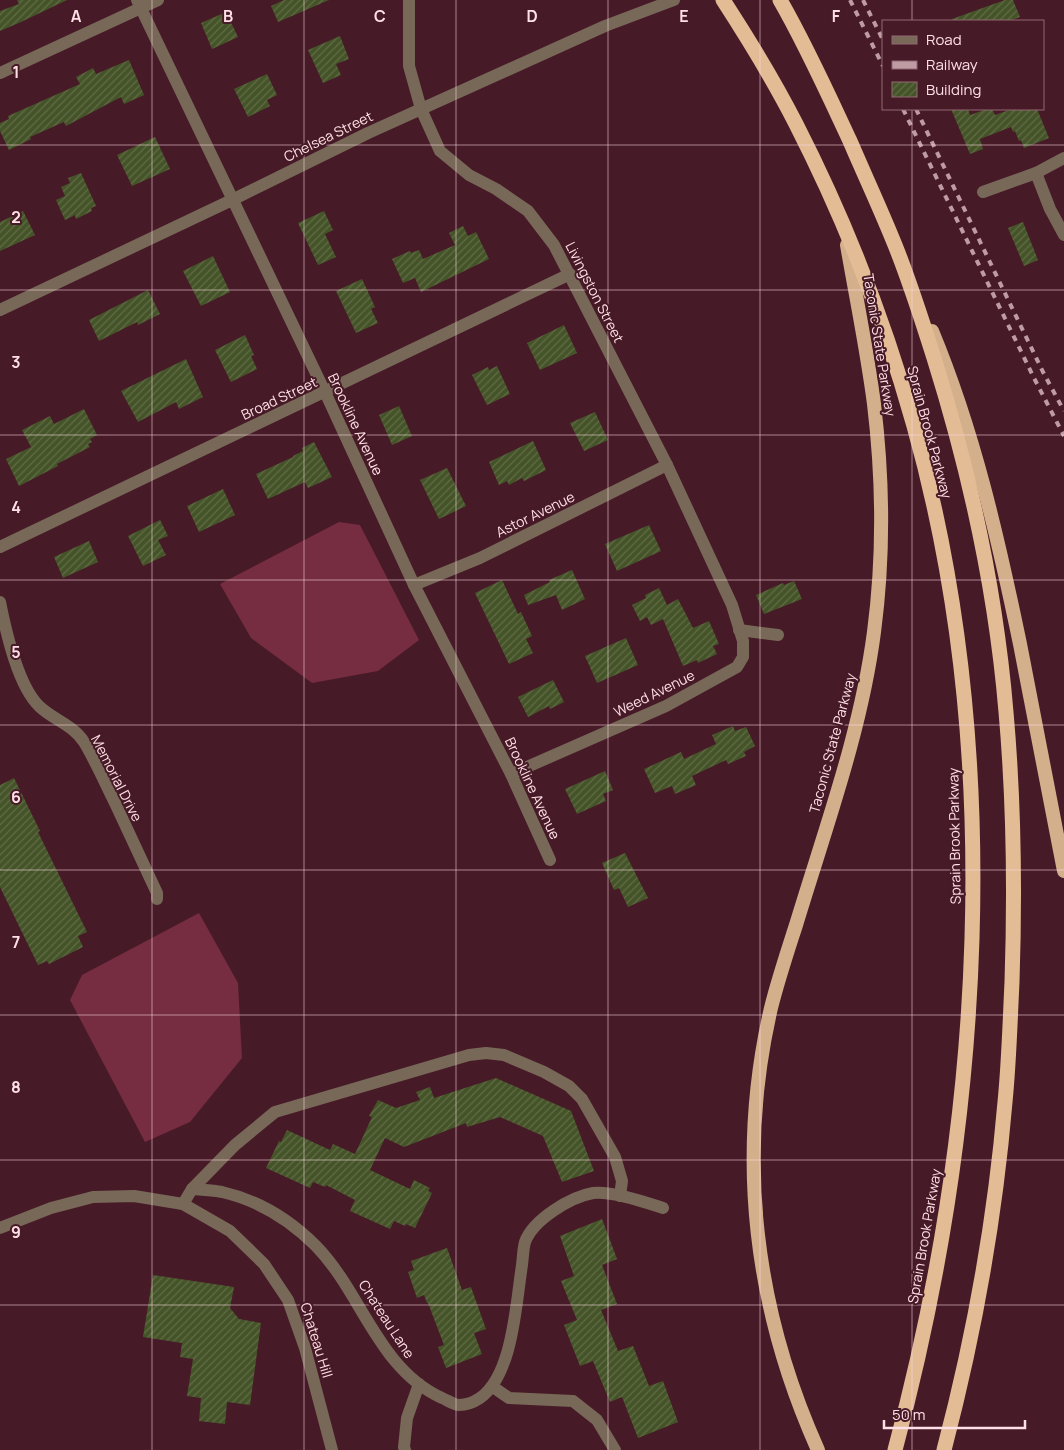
<svg xmlns="http://www.w3.org/2000/svg" width="1064" height="1450" viewBox="0 0 1064 1450" font-family="Manrope,sans-serif">
<defs>
<pattern id="building-hatch" width="6" height="6" patternUnits="userSpaceOnUse" patternTransform="scale(1.25)"><rect width="6" height="6" fill="#455428"/><path d="M-1 1l2-2M0 6l6-6M5 7l2-2" fill="none" stroke="#616c47"/></pattern>
</defs>
<rect width="100%" height="100%" fill="#471a27"/>
<!-- pitch -->
<g fill="#762c41">
<polygon points="339,522 360,525 419,640 378,671 312,683 251,638 220,584"/>
<polygon points="199,913 238,983 242,1058 190,1122 145,1142 70,1000 82,975"/>
</g>
<!-- building -->
<g fill="url(#building-hatch)">
<polygon points="17,0 67,0 21,22 0,31 0,11 19,4"/>
<polygon points="284,0 329,0 278,22 271,6"/>
<polygon points="1005,0 1013,0 1020,17 1009,21 952,21 952,19"/>
<polygon points="226,12 238,37 212,49 201,23"/>
<polygon points="340,36 349,59 336,64 341,75 323,83 308,50"/>
<polygon points="129,60 144,95 124,104 121,97 66,126 64,122 30,137 31,139 9,150 0,131 0,123 9,119 8,116 80,84 76,77 93,68 96,74"/>
<polygon points="267,74 277,95 267,100 270,106 248,117 234,89"/>
<polygon points="951,109 968,109 970,115 987,109 992,109 995,115 1012,109 1037,109 1049,138 1024,148 1021,140 1019,141 1015,131 1013,132 1011,127 980,139 983,149 970,154"/>
<polygon points="155,137 170,169 132,186 117,155"/>
<polygon points="81,173 96,206 91,208 92,211 76,219 75,215 65,220 56,200 65,196 61,187 70,183 68,178"/>
<polygon points="23,211 35,235 0,251 0,222"/>
<polygon points="324,211 333,230 325,234 336,257 318,265 298,223"/>
<polygon points="1023,222 1038,260 1024,266 1008,228"/>
<polygon points="463,226 468,236 476,232 489,259 421,292 415,278 403,283 392,259 410,251 411,253 419,250 423,259 455,245 449,233"/>
<polygon points="213,256 230,292 201,306 183,271"/>
<polygon points="362,279 375,307 371,309 378,323 356,333 336,291"/>
<polygon points="148,290 160,314 138,325 137,322 99,341 89,320"/>
<polygon points="564,325 577,353 540,370 527,343"/>
<polygon points="245,335 254,355 251,356 257,369 231,382 215,350"/>
<polygon points="186,359 203,397 179,409 176,402 138,422 121,391"/>
<polygon points="497,366 510,394 487,405 472,375 488,367 489,370"/>
<polygon points="399,406 412,436 392,445 379,415"/>
<polygon points="84,409 97,435 90,439 92,442 88,444 90,447 57,464 58,466 19,486 6,459 31,447 22,430 50,416 54,424"/>
<polygon points="595,412 608,440 584,451 570,423"/>
<polygon points="533,441 546,470 524,481 522,478 509,485 507,481 499,485 489,462"/>
<polygon points="314,442 332,477 308,488 305,482 268,499 256,474 293,457 293,456 303,451 302,448"/>
<polygon points="447,468 466,506 439,519 420,480"/>
<polygon points="223,489 235,515 199,532 187,506"/>
<polygon points="160,520 168,536 158,540 166,555 143,566 128,536"/>
<polygon points="649,525 661,551 617,571 605,544"/>
<polygon points="89,541 98,562 63,578 54,557"/>
<polygon points="572,570 585,599 562,610 556,595 528,605 524,595 550,582 549,580"/>
<polygon points="502,580 518,614 521,612 532,636 526,639 533,653 509,664 475,593"/>
<polygon points="794,581 802,599 764,614 756,595 783,583 784,585"/>
<polygon points="659,588 667,605 678,599 693,628 709,621 719,644 713,646 717,654 698,663 697,660 683,666 663,619 651,625 647,617 640,621 632,605 646,598 645,595"/>
<polygon points="626,638 638,665 597,683 585,656"/>
<polygon points="553,680 564,702 550,709 549,706 528,717 518,697"/>
<polygon points="733,726 735,731 746,727 755,746 744,752 746,756 728,764 726,760 692,776 696,785 675,794 672,786 655,793 644,769 681,752 684,759 716,744 712,735"/>
<polygon points="605,771 613,790 603,794 606,801 577,814 565,789"/>
<polygon points="14,778 40,831 38,832 87,932 78,936 83,947 49,964 47,961 38,965 0,887 0,785"/>
<polygon points="625,853 648,898 628,907 619,888 614,890 602,863"/>
<polygon points="496,1078 571,1111 594,1171 562,1182 543,1136 500,1117 467,1127 466,1123 404,1147 385,1138 370,1170 410,1189 414,1180 430,1188 428,1191 432,1193 415,1228 406,1224 405,1226 394,1221 390,1229 350,1211 355,1200 326,1185 325,1187 313,1182 310,1188 266,1168 279,1141 281,1142 287,1130 330,1150 333,1144 355,1154 372,1117 369,1116 378,1100 396,1108 420,1100 416,1092 430,1087 434,1098"/>
<polygon points="602,1219 617,1259 602,1265 617,1304 601,1310 618,1351 633,1346 649,1386 663,1381 678,1422 638,1438 622,1397 610,1402 593,1361 580,1366 564,1325 577,1320 561,1281 574,1276 560,1236"/>
<polygon points="447,1248 462,1290 471,1287 486,1329 474,1333 482,1354 446,1368 438,1347 444,1345 428,1303 427,1303 424,1295 417,1298 408,1272 414,1270 411,1261"/>
<polygon points="153,1275 234,1287 230,1308 239,1319 261,1323 250,1405 227,1402 225,1424 199,1421 201,1398 187,1396 193,1359 180,1357 182,1343 143,1337"/>
</g>
<g fill="none" stroke-linecap="round" stroke-linejoin="round">
<!-- minor -->
<g stroke="#786858" stroke-width="12">
<polyline points="137,0 325,392 414,585 511,774 550,860"/>
<polyline points="409,0 409,66 421,109 440,151 469,175 496,189 528,211 554,245 667,465 732,605 743,641 743,657 737,667 666,706 511,774"/>
<polyline points="0,73 158,0"/>
<polyline points="1036,173 1050,209 1064,235"/>
<polyline points="983,192 1036,173 1064,158"/>
<polyline points="0,547 570,274"/>
<polyline points="414,585 480,558 667,465"/>
<path d="M0,602C6,632 18,687 40,707C54,720 73,725 84,742C96,762 105,783 115,803C129,833 143,863 157,893V899"/>
<polyline points="739,630 778,635"/>
<path d="M192,1189C202,1190 212,1190 222,1192C257,1200 290,1220 316,1246C362,1293 378,1369 442,1398C447,1400 454,1405 459,1405C466,1405 474,1402 480,1398C513,1375 516,1303 522,1265C523,1258 523,1249 525,1242C533,1220 570,1197 593,1193C612,1191 644,1202 663,1208"/>
<polyline points="183,1204 192,1189 235,1145 275,1112 469,1055 486,1053 504,1055 544,1072 569,1086 582,1099 615,1157 622,1181 620,1196"/>
<polyline points="0,1228 51,1208 93,1197 134,1196 183,1204 230,1231 264,1264 288,1300 305,1348 332,1450"/>
<polyline points="493,1387 509,1398 573,1401 597,1420 615,1450"/>
<polyline points="405,1450 404,1447 407,1418 419,1384"/>
</g>
<!-- tertiary -->
<polyline stroke="#786858" stroke-width="12" points="0,310 232,200 368,133 605,26 674,0"/>
<!-- trunk -->
<g stroke="#d4af8c" stroke-width="14">
<path d="M932,331C974,432 998,538 1020,644C1035,720 1050,796 1064,871"/>
<path d="M818,1450C755,1310 736,1159 771,1008C778,980 787,953 796,925C825,829 861,732 874,632C884,556 883,479 874,404C867,350 856,297 847,245"/>
</g>
<!-- motorway -->
<g stroke="#e3bb94" stroke-width="15">
<path d="M723,0C749,40 774,81 796,124C845,220 885,322 914,426C1006,756 983,1122 895,1450"/>
<path d="M780,0C806,45 828,94 850,141C865,176 881,210 895,245C910,282 922,320 934,358C970,473 996,592 1006,712C1014,802 1015,892 1012,982C1010,1022 1009,1062 1005,1102C995,1220 974,1336 944,1450"/>
</g>
<!-- rail -->
<g stroke="#bf9ca4" stroke-width="4" stroke-dasharray="6 6" stroke-linecap="butt">
<polyline points="850,0 883,66"/>
<polyline points="863,0 883,40"/>
<polyline points="903,109 1034,378 1064,436"/>
<polyline points="916,109 1043,372 1064,411"/>
</g>
</g>
<!-- grid -->
<path fill="none" stroke="#ffe0e6" stroke-width="1" stroke-opacity="0.55" d="M152,0V1450M304,0V1450M456,0V1450M608,0V1450M760,0V1450M912,0V21M912,109V1450M0,145H1064M0,290H1064M0,435H1064M0,580H1064M0,725H1064M0,870H1064M0,1015H1064M0,1160H1064M0,1305H1064"/>
<g text-anchor="middle" dominant-baseline="central" stroke-width="4" stroke-linejoin="round" paint-order="stroke">
<!-- street labels -->
<g font-size="14" fill="#ffe0e6" stroke="#471a27">
<text transform="translate(328 136) rotate(-26)">Chelsea Street</text>
<text transform="translate(595 292) rotate(63)">Livingston Street</text>
<text transform="translate(880 345) rotate(81)">Taconic State Parkway</text>
<text transform="translate(279 398) rotate(-25)">Broad Street</text>
<text transform="translate(356 424) rotate(65)">Brookline Avenue</text>
<text transform="translate(930 432) rotate(75)">Sprain Brook Parkway</text>
<text transform="translate(535 514) rotate(-26)">Astor Avenue</text>
<text transform="translate(654 693) rotate(-26)">Weed Avenue</text>
<text transform="translate(832 743) rotate(-75)">Taconic State Parkway</text>
<text transform="translate(117 778) rotate(63)">Memorial Drive</text>
<text transform="translate(533 788) rotate(65)">Brookline Avenue</text>
<text transform="translate(954 836) rotate(-91)">Sprain Brook Parkway</text>
<text transform="translate(924 1236) rotate(-80)">Sprain Brook Parkway</text>
<text transform="translate(387 1319) rotate(57)">Chateau Lane</text>
<text transform="translate(317 1340) rotate(73)">Chateau Hill</text>
</g>
</g>
<g font-size="16" text-anchor="middle" font-weight="bold" fill="#ffe0e6" stroke="#471a27" stroke-width="4" stroke-linejoin="round" paint-order="stroke">
<text x="76" y="22">A</text>
<text x="228" y="22">B</text>
<text x="380" y="22">C</text>
<text x="532" y="22">D</text>
<text x="684" y="22">E</text>
<text x="836" y="22">F</text>
<text x="16" y="78">1</text>
<text x="16" y="223">2</text>
<text x="16" y="368">3</text>
<text x="16" y="513">4</text>
<text x="16" y="658">5</text>
<text x="16" y="803">6</text>
<text x="16" y="948">7</text>
<text x="16" y="1093">8</text>
<text x="16" y="1238">9</text>
</g>
<!-- legend -->
<rect x="882" y="20" width="162" height="90" fill="#471a27" stroke="#916973"/>
<rect x="892" y="36" width="25" height="8" fill="#786858" stroke="#916973"/>
<text x="926" y="45" font-size="15" fill="#ffe0e6">Road</text>
<rect x="892" y="61" width="25" height="8" fill="#bf9ca4" stroke="#916973"/>
<text x="926" y="70" font-size="15" fill="#ffe0e6">Railway</text>
<rect x="892" y="82" width="25" height="15" fill="url(#building-hatch)" stroke="#916973"/>
<text x="926" y="95" font-size="15" fill="#ffe0e6">Building</text>
<!-- scale -->
<path d="M884 1420v8h141v-8" fill="none" stroke="#ffe0e6" stroke-width="2.5"/>
<text x="892" y="1420" font-size="15" fill="#ffe0e6" stroke="#471a27" stroke-width="4" paint-order="stroke">50 m</text>
</svg>
